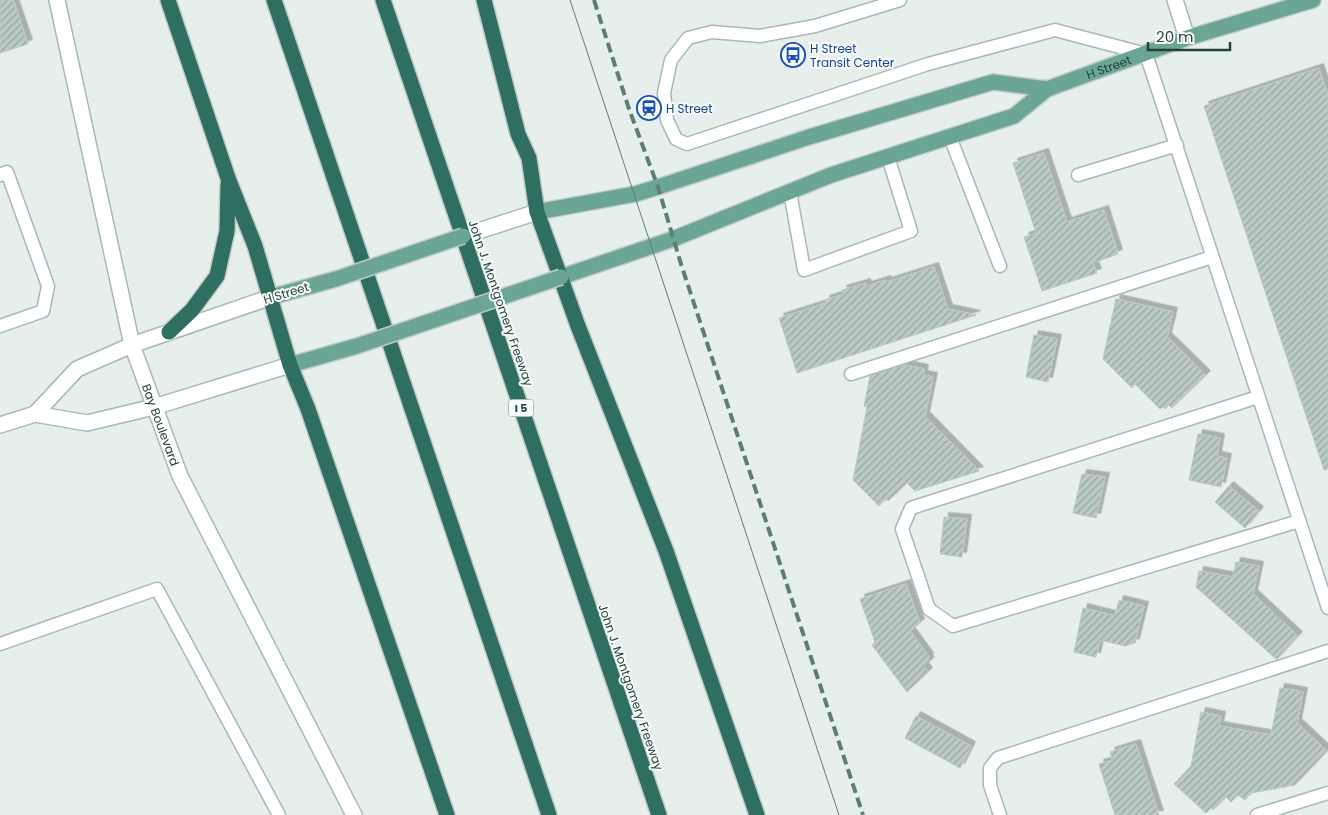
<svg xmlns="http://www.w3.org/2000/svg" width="1328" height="815" viewBox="0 0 1328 815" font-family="Poppins,sans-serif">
<defs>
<pattern id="building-hatch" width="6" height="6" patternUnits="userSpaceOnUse" patternTransform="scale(1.25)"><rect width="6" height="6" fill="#bbcac4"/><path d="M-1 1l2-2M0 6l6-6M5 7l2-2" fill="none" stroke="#98a6a0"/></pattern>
<filter id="shadow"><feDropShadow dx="4.5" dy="-4.5" stdDeviation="0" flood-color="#0004"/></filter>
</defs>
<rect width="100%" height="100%" fill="#e6efeb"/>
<!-- building -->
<g fill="url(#building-hatch)" stroke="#b8c9c2" filter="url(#shadow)">
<polygon points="0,0 13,0 28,44 0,53"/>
<polygon points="1319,68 1328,95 1328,469 1324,470 1204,106"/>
<polygon points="1044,153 1067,222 1104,210 1118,254 1093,263 1097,273 1042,291 1024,237 1036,233 1013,163"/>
<polygon points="934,267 948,309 976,315 797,373 779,318 826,303 825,300 844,294 842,290 866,283 867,286 886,280 887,282"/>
<polygon points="1116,299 1173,312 1167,337 1206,375 1172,408 1169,405 1165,409 1163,407 1160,409 1135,384 1132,388 1103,359"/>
<polygon points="1034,335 1057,339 1048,382 1026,377"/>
<polygon points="905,365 924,369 923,375 933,377 925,416 979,471 915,491 907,483 888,501 886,499 879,506 853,480 867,407 864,406 870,376"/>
<polygon points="1198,434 1220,438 1217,456 1227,458 1221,487 1189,480"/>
<polygon points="1082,474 1105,477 1096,518 1073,513"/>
<polygon points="1229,486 1259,511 1245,528 1215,502"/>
<polygon points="944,517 967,519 962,557 940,554"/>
<polygon points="1236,562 1259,566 1253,594 1298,636 1277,659 1276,659 1196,587 1199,571 1233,577"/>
<polygon points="906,584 920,623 910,631 929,657 928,659 930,661 924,667 928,672 907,692 872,645 875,642 860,599"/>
<polygon points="1119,600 1144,606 1135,643 1125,646 1100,640 1096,657 1074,652 1083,608 1115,616"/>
<polygon points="1280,688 1303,692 1297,723 1327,751 1295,785 1251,793 1245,800 1238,795 1231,802 1226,797 1213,810 1211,808 1206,813 1174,784 1191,766 1201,712 1221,716 1219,726 1271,735"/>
<polygon points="916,716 971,746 960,768 905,738"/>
<polygon points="1136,744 1159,815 1115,815 1099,764 1113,760 1110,752"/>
</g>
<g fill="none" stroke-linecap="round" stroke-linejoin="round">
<defs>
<g id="lane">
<polyline points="900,0 815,26 760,36 712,32 688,38 671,60 664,93 667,120 676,139 687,144 928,64 1055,30 1146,54 1328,608"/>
<polyline points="950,137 1000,266"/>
<polyline points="0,175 7,172 48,286 43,311 0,326"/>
<polyline points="1078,175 1177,145"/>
<polyline points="790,192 804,270 911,231 888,157"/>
<polyline points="851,374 1212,257"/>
<polyline points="1258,397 911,508 902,529 929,609 953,626 1299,521"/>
<polyline points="0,644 157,589 279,815"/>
<polyline points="1000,815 990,785 990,768 998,758 1328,651"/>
<polyline points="1257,815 1328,793"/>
</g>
<polyline id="street" points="1175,0 1187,38"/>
<g id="secondary">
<path id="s1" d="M57,0L132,345L180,476L354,815"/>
<polyline points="463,236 537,212"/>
<polyline points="35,414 77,369 132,345 271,297"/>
<polyline points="0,425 35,414 87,423 154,407 290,365"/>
</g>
<g id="primary">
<polyline points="537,212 635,194 658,187 809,137 993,82 1047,89"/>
<path id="s2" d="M561,277L673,239L831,175L1014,116L1047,89L1187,38L1313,0"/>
<polyline points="271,297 336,279"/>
<polyline points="290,365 357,346"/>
</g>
<g id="highway">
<polyline points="168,0 228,178 255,246 290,365 308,409 447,815"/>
<polyline points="274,0 549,815"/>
<polyline points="383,0 659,815"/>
<polyline points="484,0 518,134 529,158 537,212 578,326 666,551 757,815"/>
<polyline points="169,332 192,310 217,276 227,231 228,185"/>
</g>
</defs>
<!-- lane casing -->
<use href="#lane" stroke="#a8b8b2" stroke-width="15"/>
<!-- street casing -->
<use href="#street" stroke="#a8b8b2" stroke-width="18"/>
<!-- secondary casing -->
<use href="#secondary" stroke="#a4bbb3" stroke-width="18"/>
<!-- primary casing -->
<use href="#primary" stroke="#c2cac8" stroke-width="18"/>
<!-- highway casing -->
<use href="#highway" stroke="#c2cac8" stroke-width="18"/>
<!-- lane -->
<use href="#lane" stroke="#fff" stroke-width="12"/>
<!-- street -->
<use href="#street" stroke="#fff" stroke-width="15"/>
<!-- secondary -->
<use href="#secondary" stroke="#fff" stroke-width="15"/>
<!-- primary -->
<use href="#primary" stroke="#6aa596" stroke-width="15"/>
<!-- highway -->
<use href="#highway" stroke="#2f6f62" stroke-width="15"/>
<!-- tram -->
<polyline stroke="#5f7d75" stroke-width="1" points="570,0 839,815"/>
<!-- rail -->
<polyline stroke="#5f7d75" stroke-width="4" stroke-dasharray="10 5" stroke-linecap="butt" points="594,0 629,109 658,187 681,264 863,815"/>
<defs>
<g id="primary-bridge">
<polyline points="336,279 463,236"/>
<polyline points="357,346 561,277"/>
</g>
</defs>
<!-- primary-bridge casing -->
<use href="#primary-bridge" stroke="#c2cac8" stroke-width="18" stroke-linecap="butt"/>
<!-- primary-bridge -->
<use href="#primary-bridge" stroke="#6aa596" stroke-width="15"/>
</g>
<!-- icons -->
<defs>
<symbol id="bus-ring" viewBox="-11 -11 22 22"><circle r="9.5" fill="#f7fbf9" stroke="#1a4fb4" stroke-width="1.5"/><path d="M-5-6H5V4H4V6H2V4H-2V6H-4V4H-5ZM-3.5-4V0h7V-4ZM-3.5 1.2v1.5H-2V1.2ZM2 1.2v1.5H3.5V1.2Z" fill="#1a4fb4"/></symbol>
<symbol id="station-ring" viewBox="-11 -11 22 22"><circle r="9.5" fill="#f7fbf9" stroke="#1a4fb4" stroke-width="1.5"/><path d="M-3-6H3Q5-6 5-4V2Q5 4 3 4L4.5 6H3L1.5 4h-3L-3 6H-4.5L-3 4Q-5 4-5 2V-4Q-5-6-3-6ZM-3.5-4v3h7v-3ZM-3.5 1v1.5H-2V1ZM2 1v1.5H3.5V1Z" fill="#1a4fb4"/></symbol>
</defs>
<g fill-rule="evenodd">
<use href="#bus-ring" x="779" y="41" width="28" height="28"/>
<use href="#station-ring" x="635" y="94" width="28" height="28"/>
</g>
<g text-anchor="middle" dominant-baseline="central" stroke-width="4" stroke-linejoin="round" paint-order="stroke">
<!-- shield labels -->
<rect fill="#f7fbf9" stroke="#637a73" stroke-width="1" x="508.5" y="399.5" width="25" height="17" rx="4"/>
<g font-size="11" font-weight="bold" fill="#24423a">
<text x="521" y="408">I 5</text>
</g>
<!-- transit labels -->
<g font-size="12" fill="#164399" stroke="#f7fbf9" text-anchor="start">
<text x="810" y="48">H Street<tspan x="810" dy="14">Transit Center</tspan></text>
<text x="666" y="108">H Street</text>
</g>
<!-- street labels -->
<g font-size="12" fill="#24423a" stroke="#f7fbf9">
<text stroke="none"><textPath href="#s2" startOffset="589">H Street</textPath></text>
<text transform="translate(286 293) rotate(-17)">H Street</text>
<text transform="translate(501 303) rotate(71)">John J. Montgomery Freeway</text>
<text stroke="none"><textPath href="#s1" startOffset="438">Bay Boulevard</textPath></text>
<text transform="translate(631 687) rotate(71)">John J. Montgomery Freeway</text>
</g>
</g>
<!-- scale -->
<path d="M1148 42v8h82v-8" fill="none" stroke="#24423a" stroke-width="2.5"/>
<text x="1156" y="42" font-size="15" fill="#24423a" stroke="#f7fbf9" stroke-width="4" paint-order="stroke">20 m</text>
</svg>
